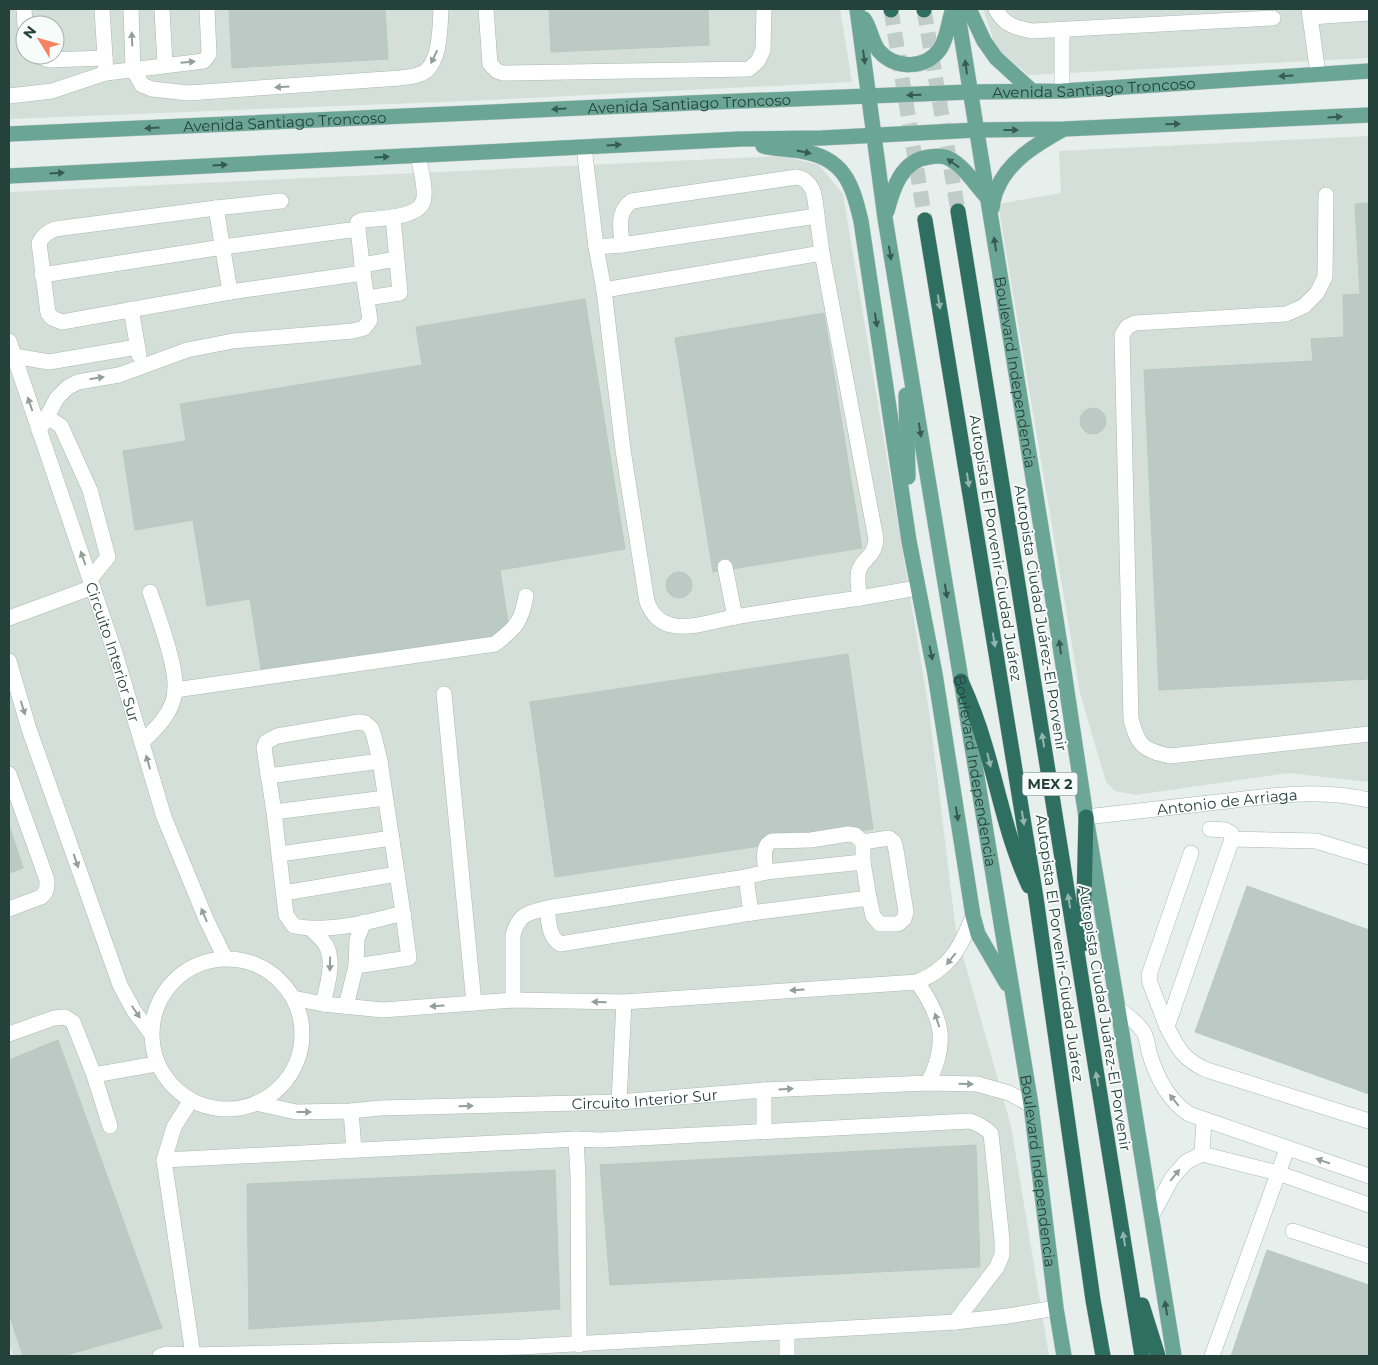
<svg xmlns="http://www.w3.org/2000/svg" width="1378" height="1365" viewBox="0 0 1378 1365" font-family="Montserrat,sans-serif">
<rect width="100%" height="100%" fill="#e6efeb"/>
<!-- built -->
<g fill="#d4dfda" fill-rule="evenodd">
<path d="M9,9H840L852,82L467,101L9,119ZM25,25H55V55H25Z"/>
<polygon points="983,9 1369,9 1369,58 1028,75 996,47"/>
<polygon points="1369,136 1369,782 1288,773 1136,795 1115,791 1106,782 1080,693 998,204 1061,193 1059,151"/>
<polygon points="782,156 819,165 843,194 929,710 956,931 1011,1126 1049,1356 13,1356 9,1343 9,192"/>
</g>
<!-- building -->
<g fill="#bbcac4" stroke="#b8c9c2">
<polygon points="229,9 385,9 388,59 232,68"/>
<polygon points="549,9 708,9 709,45 551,52"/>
<polygon points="1369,203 1369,679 1159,690 1144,370 1313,361 1311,339 1344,337 1343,295 1360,294 1355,204"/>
<polygon points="585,299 625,549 500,570 511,642 263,682 250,599 207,606 193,520 135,530 123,451 186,441 180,404 422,365 416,327"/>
<polygon points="824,313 862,548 713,572 675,338"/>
<circle cx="1093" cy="421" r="13"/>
<circle cx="679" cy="585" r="13"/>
<polygon points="848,654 873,829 555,877 530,702"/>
<polygon points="9,825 23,868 9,873"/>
<polygon points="1247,886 1369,930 1369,1094 1195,1032"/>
<polygon points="58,1040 162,1328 63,1356 23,1356 9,1314 9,1060"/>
<polygon points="976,1145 980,1267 610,1285 600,1165"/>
<polygon points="555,1170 560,1309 249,1329 247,1184"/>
<polygon points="1267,1250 1369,1285 1369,1356 1231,1356"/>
</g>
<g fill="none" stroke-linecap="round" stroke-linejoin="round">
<!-- highway-tunnel -->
<g stroke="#bfccc8" stroke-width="15" stroke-dasharray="15 8" stroke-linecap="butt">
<polyline points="891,10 925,220"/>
<polyline points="924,10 958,211"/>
</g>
<defs>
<g id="minor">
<polyline points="24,9 25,25"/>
<polyline points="102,9 106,73 204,61 209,54 207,9"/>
<path d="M131,9L133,69L142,85L152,89L188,93L400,78C407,77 414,77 420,74C441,67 440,26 441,9"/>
<polyline points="162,9 165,65"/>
<polyline points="486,9 490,64 497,71 503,73 749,69 758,61 763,50 764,9"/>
<path d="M996,9C1003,25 1017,28 1032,31L1273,18"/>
<polyline points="1309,9 1318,74"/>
<polyline points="1310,17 1369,13"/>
<polyline points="1062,30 1062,91"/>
<polyline points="35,55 49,60 105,58"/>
<polyline points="9,96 52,91 106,73"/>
<path d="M584,147L596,247L604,290L623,450L647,602C652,613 658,622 671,625C691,630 715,620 735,617C776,610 818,604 860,598"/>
<path d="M1326,195L1325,277L1317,293L1304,306L1286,314L1135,323L1127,327L1122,335L1131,719C1138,746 1143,750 1170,756L1369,734"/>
<path d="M216,208L55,229C48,232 43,235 39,243L48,313L52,318L62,322L230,292"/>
<path d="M358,229V222L362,220C376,219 417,218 423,202C427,191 420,167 418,155"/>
<path d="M596,247L622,245C621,228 616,212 632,201L797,177C816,181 815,201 817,216"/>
<path d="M822,253L876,539C874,559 864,556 859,570C856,578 859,589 860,598L917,588"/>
<polyline points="362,265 396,259"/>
<polyline points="42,275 223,247 358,229 363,273 230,292 216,208 281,201"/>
<polyline points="604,290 822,253 817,216 622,245"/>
<polyline points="367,298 400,293 393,217"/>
<polyline points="131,309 139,355"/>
<path id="s1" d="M9,341L115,653L164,817L206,919L225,958"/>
<polyline points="14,356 49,362 137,347"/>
<polyline points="47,417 61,426 90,490 108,557 90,579"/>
<polyline points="39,431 57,398 68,387 78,382 119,375 187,350 233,341 353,331 364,328 370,320 363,273"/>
<polyline points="725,567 735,617"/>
<polyline points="9,618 93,587"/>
<polyline points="9,661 29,729 120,985 134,1011 150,1032"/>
<path d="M175,690L495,644C516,627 521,623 526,596"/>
<polyline points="444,694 474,1003"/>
<path d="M359,722L365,723L371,728L374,736L380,761L403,913C370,922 328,933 294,926L286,915L274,812L264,748L266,742L277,736Z"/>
<path d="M142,742C157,728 174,711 175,690C177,666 158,616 150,592"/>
<path d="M9,774L47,880C47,888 47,892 41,897L9,909"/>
<polyline points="268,776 380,761"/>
<polyline points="274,812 385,798"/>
<path id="s2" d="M1086,817C1130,812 1174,807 1218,802C1270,796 1317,788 1369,800"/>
<polyline points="1232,839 1316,841 1369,857"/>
<polyline points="1191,853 1149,975 1150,983 1167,1027 1232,839 1231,833 1225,830 1210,829"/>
<polyline points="280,854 392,838"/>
<polyline points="863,862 869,898"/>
<path d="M766,872C765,862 761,846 772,841L811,840L848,834L855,835L863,842"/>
<polyline points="746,877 751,913"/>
<polyline points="284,893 397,874"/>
<path d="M311,929C315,933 320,937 323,941C337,958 327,985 323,1004"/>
<circle cx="227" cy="1034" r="75"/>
<polyline points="356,966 409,958 403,913"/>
<path d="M917,982C942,1017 949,1042 928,1083"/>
<path d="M293,998L323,1004L383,1010L513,1000L624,1002L917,982C950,968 960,949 973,916"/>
<path d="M513,1000V935C519,914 527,913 547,908L746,877L766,872L863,862V842L889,838L894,842L896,850L906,912L904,919L898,924H880L873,916L869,898L751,913L560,944C548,936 549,921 547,908"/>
<polyline points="346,1006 356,966 357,939 364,922"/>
<path d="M1118,1009C1128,1016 1138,1023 1144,1033C1147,1039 1148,1046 1149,1052C1156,1076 1168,1100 1189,1114L1369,1176"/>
<path d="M1167,1027C1178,1049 1184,1060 1207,1070L1369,1121"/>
<polyline points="9,1034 54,1018 65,1017 73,1022 94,1075 156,1064"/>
<polyline points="94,1075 110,1126"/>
<polyline points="764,1090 764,1132"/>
<polyline points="619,1102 624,1002"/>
<path id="s3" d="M256,1103L296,1112L351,1111L380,1108L619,1102L764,1090L928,1083L977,1084L1009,1093L1031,1105"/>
<polyline points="351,1111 354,1150"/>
<polyline points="1202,1154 1204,1120"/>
<polyline points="164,1160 576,1139"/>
<polyline points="1151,1217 1172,1178 1186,1162 1202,1154 1278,1173 1369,1205"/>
<polyline points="1293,1231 1369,1256"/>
<polyline points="787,1332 787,1356"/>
<path d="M579,1345L578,1176L576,1139L600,1140L970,1121C979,1124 985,1127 991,1134L1002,1240V1255L997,1267L955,1322"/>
<polyline points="193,1355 521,1347 955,1322 1008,1316 1056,1308"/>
<polyline points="160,1356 166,1354 193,1355 164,1160 174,1127 191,1100"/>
<polyline points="1212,1356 1287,1149"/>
</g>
<g id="major">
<path id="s4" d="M857,9L885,218L1031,1105L1056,1308L1064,1356"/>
<path id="s5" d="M957,9L1058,632L1086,817L1118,1009L1174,1356"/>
<polyline points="969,9 984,41 996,58 1032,91"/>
<path d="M864,19C871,29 871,41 879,51C895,69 925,70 940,49C948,37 948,22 953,9"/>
<path id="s6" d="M9,134L690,103L969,92L1062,91L1369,71"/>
<path d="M763,146C775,149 788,149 801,151C844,158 852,183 861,221L909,541L935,674L973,916L978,934L1007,984"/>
<polyline points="9,176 740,139 821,138 976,130 1064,129 1369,115"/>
<path d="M992,208C993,202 994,195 997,189C1008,161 1037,144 1062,130"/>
<path d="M887,211C893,188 902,160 929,157C935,156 942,155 948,158C963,165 975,184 986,196"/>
<polyline points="906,395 908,477"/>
</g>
<g id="highway">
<polyline points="891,9 891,10"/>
<polyline points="924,9 924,10"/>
<polyline points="958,211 1142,1356"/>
<polyline points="925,220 1036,898 1093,1300 1103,1356"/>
<path d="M961,681C970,701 978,721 984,742C999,791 1007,839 1029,886"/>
<polyline points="1083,944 1086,817"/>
<polyline points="1142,1305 1158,1356"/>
</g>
</defs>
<!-- minor casing -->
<use href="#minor" stroke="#a8b8b2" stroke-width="16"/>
<!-- major casing -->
<use href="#major" stroke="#c2cac8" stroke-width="16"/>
<!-- highway casing -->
<use href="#highway" stroke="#c2cac8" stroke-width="16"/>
<!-- minor -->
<use href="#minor" stroke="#fff" stroke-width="15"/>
<!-- major -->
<use href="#major" stroke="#6aa596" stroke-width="15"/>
<!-- highway -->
<use href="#highway" stroke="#2f6f62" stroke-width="15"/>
</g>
<!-- one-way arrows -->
<defs><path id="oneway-solid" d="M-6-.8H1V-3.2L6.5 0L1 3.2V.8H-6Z" transform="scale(1.25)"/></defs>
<g fill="#92a09c">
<use href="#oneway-solid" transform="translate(132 39) rotate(-93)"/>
<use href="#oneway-solid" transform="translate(434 57) rotate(116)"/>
<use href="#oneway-solid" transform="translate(188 62) rotate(-5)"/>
<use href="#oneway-solid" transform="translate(282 87) rotate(176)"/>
<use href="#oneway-solid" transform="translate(97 378) rotate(-9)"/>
<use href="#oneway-solid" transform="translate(30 404) rotate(-109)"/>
<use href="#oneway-solid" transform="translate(83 558) rotate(-109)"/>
<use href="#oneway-solid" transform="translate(23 708) rotate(73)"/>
<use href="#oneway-solid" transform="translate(148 762) rotate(-106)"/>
<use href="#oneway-solid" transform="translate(76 861) rotate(71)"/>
<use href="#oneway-solid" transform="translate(204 915) rotate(-113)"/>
<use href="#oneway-solid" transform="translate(951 959) rotate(129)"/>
<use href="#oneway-solid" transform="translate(330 964) rotate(91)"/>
<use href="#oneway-solid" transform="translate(797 990) rotate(176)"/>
<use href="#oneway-solid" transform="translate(599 1002) rotate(-179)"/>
<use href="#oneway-solid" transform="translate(437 1006) rotate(176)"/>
<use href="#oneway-solid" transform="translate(136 1012) rotate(56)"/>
<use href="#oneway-solid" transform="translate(937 1020) rotate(-108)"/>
<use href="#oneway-solid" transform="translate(966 1084) rotate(2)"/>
<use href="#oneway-solid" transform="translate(786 1089) rotate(-3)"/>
<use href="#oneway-solid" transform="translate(1174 1100) rotate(-129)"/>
<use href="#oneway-solid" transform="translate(466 1106) rotate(-1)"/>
<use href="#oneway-solid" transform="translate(304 1112)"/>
<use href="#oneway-solid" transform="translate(1323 1161) rotate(-161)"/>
<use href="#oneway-solid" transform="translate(1175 1175) rotate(-51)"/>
</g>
<g fill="#365b51">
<use href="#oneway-solid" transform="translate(864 57) rotate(82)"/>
<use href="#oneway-solid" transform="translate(966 67) rotate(-98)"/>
<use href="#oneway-solid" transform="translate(1286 76) rotate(176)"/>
<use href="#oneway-solid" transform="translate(914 95) rotate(178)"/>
<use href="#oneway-solid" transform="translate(559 109) rotate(177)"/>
<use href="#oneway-solid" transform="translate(1335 117) rotate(-3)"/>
<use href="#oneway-solid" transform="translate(1173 124) rotate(-2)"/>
<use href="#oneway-solid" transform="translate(152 128) rotate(177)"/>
<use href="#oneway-solid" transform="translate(1011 130)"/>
<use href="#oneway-solid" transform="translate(614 145) rotate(-3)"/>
<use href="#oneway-solid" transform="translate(804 152) rotate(12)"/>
<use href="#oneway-solid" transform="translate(382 157) rotate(-3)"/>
<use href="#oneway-solid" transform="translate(953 163) rotate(-144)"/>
<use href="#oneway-solid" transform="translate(220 165) rotate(-3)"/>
<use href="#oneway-solid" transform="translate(57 173) rotate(-3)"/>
<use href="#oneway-solid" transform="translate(995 244) rotate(-99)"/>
<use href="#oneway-solid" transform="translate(890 253) rotate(81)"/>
<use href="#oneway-solid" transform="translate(876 320) rotate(81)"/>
<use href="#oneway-solid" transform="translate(920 430) rotate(81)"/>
<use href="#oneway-solid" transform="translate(946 591) rotate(81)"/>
<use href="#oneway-solid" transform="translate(1060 647) rotate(-98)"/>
<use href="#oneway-solid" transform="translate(931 653) rotate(78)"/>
<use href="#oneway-solid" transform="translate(957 814) rotate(81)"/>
<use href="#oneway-solid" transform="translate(1166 1308) rotate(-99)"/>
</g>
<g fill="#93b5ae">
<use href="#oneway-solid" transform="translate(939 302) rotate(81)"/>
<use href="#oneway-solid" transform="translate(968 480) rotate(81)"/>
<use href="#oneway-solid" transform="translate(994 640) rotate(81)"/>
<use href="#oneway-solid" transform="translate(1043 740) rotate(-99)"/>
<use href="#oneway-solid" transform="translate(989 760) rotate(76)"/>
<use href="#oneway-solid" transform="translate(1023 818) rotate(81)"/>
<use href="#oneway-solid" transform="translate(1069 901) rotate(-99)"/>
<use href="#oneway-solid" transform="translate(1097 1079) rotate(-99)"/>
<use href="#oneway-solid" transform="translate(1124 1239) rotate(-99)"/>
</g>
<g text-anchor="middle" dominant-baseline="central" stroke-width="4" stroke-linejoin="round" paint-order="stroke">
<!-- shield labels -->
<rect fill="#f7fbf9" stroke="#637a73" stroke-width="1" x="1022.5" y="772.5" width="55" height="23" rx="4"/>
<g font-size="14" font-weight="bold" fill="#24423a">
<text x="1050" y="784">MEX 2</text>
</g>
<!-- street labels -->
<g font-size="15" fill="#24423a" stroke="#f7fbf9">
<text stroke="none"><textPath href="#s6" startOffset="1086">Avenida Santiago Troncoso</textPath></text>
<text stroke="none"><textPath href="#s6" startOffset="681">Avenida Santiago Troncoso</textPath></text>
<text stroke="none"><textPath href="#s6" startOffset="276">Avenida Santiago Troncoso</textPath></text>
<text stroke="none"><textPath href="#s5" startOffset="368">Boulevard Independencia</textPath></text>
<text transform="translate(996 548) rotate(81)">Autopista El Porvenir-Ciudad Juárez</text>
<text transform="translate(1041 618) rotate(81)">Autopista Ciudad Juárez-El Porvenir</text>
<text stroke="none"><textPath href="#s1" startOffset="328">Circuito Interior Sur</textPath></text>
<text stroke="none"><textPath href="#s4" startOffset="771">Boulevard Independencia</textPath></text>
<text stroke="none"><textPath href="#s2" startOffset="142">Antonio de Arriaga</textPath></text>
<text transform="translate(1060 948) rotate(82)">Autopista El Porvenir-Ciudad Juárez</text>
<text transform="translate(1105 1018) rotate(81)">Autopista Ciudad Juárez-El Porvenir</text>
<text stroke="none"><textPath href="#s3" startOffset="390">Circuito Interior Sur</textPath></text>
<text stroke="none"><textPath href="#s4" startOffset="1176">Boulevard Independencia</textPath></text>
</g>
</g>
<!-- border -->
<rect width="1378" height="1365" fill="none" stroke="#24423a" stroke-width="20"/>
<!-- north arrow -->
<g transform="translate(40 40) rotate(307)"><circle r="24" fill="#f7fbf9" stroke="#a3b1ad"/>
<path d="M0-4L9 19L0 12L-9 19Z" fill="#f4845f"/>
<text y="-8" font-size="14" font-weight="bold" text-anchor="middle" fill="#24423a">N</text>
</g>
</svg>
